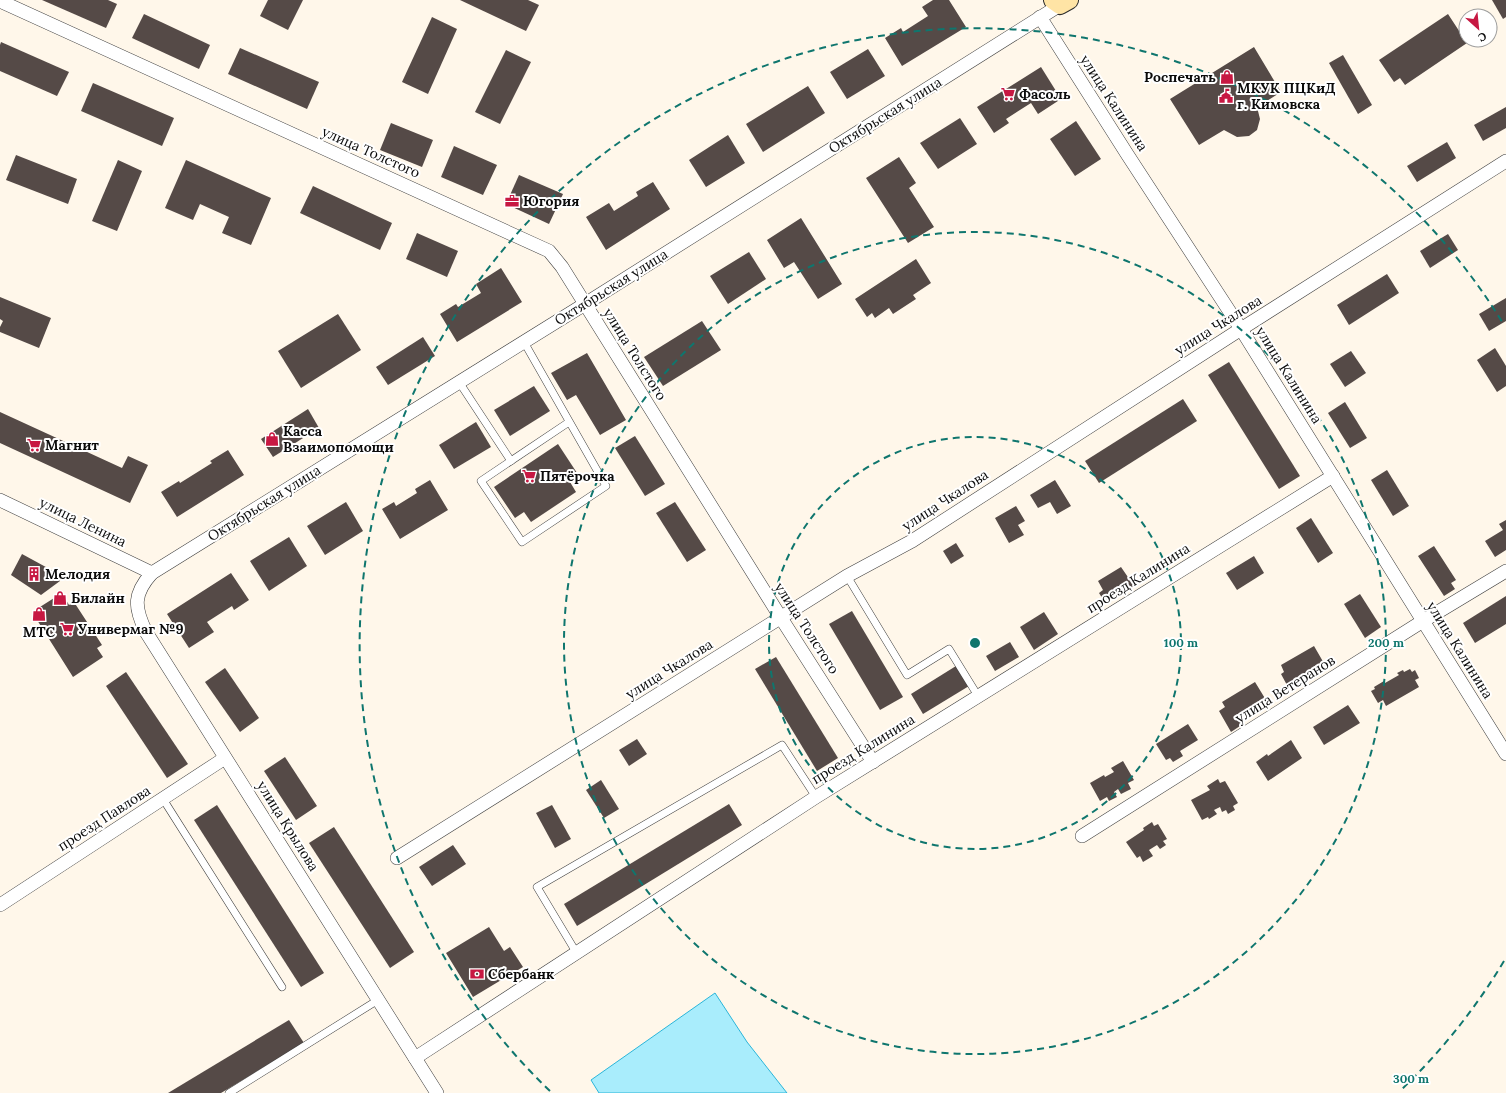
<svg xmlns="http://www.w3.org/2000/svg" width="1506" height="1093" viewBox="0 0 1506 1093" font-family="Lora,serif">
<rect width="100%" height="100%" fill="#fff7ea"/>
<!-- water -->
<polygon fill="#a9edfc" stroke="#2ab5d9" points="715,993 747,1042 787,1093 599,1093 591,1080"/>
<!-- building -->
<g fill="#554a47">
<polygon points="42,0 108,0 117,4 106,28"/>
<polygon points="268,0 303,0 288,30 260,16"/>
<polygon points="460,0 528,0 539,5 526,31"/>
<polygon points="933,0 949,0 966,27 902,66 885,38 901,28 903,32 928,16 922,7"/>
<polygon points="1492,0 1506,0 1506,17 1503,19"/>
<polygon points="144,14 210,45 199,69 132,38"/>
<polygon points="1448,14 1467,43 1405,85 1400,78 1394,82 1379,60"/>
<polygon points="432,17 457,29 428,94 402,82"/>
<polygon points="1,42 69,72 57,96 0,71 0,45"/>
<polygon points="1254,47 1281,92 1257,107 1260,119 1257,130 1249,136 1237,137 1224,130 1199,145 1170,99"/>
<polygon points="240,48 319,82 307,109 228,74"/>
<polygon points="868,49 885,76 847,99 830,72"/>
<polygon points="506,50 531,62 500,124 475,112"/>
<polygon points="1343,55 1372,105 1358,114 1329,63"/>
<polygon points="1041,67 1061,99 1038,114 1031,103 1006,119 1009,123 994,133 977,107"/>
<polygon points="93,83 174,118 162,146 81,111"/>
<polygon points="808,86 825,113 763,152 746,124"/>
<polygon points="1506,107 1506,128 1483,141 1474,125"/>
<polygon points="960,118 977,144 938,169 920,143"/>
<polygon points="1076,121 1101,159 1075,176 1050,139"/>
<polygon points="391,123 433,140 422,167 380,150"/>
<polygon points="728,135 745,163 706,187 689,160"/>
<polygon points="1447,142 1456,158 1417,182 1407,166"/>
<polygon points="454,146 497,165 483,195 441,177"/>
<polygon points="16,155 77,179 68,204 6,180"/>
<polygon points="899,157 916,183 909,188 934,227 908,243 866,178"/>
<polygon points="118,160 142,171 117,231 92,221"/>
<polygon points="186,160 271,198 251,245 222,233 229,217 200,204 193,220 165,208"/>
<polygon points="519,175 563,194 549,224 506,204"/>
<polygon points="653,182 670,209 606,250 586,217 609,203 614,211 638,196 636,192"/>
<polygon points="313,186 392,223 380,250 300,213"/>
<polygon points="801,218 842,284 818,299 794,262 784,268 767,240"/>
<polygon points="417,233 458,251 447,277 406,259"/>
<polygon points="1448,234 1458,250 1430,268 1420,251"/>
<polygon points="749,252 766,279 728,304 710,276"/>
<polygon points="916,259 931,283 913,295 916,299 893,314 889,308 875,318 872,313 867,317 855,299"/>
<polygon points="501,268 522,302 457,342 440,314 456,304 458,307 481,293 476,284"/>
<polygon points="1387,274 1399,293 1349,325 1337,305"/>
<polygon points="0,297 51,318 39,348 0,332 0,327 3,321 0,319"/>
<polygon points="1506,298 1506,321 1489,331 1479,314"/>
<polygon points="338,314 361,350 301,388 278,351"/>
<polygon points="702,321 721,350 663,386 644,357"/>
<polygon points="423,337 435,356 388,385 376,367"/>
<polygon points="1495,348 1506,366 1506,386 1497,392 1477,360"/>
<polygon points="1351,351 1366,373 1345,387 1330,364"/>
<polygon points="587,353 626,420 600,435 576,395 567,400 551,373"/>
<polygon points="1229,362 1300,476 1279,489 1208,375"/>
<polygon points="534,386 550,411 510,436 494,410"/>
<polygon points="1183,399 1197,421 1099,483 1085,461"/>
<polygon points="1345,402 1367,438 1350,448 1328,413"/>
<polygon points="308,409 319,428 273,457 261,439"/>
<polygon points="0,412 122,468 128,456 148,465 130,503 0,443"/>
<polygon points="476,422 491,447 454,469 439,445"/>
<polygon points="635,436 665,484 645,496 615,448"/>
<polygon points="558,444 579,476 570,482 576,492 531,522 524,512 515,518 494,487"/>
<polygon points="228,450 244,475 177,517 161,492 179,481 180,483 212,463 210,461"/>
<polygon points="1387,470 1409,506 1393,516 1371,480"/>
<polygon points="430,480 448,510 400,539 382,509 394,502 396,506 417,493 415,489"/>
<polygon points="1055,480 1071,506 1057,514 1050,502 1038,508 1030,495"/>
<polygon points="346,502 363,531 325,555 307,526"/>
<polygon points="675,502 706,550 687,562 656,513"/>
<polygon points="1016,506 1025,521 1018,525 1024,535 1009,543 995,518"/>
<polygon points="1311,518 1333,553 1318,563 1296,528"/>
<polygon points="1506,520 1506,550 1495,557 1485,541 1503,530 1499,524"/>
<polygon points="289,537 307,566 269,591 250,561"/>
<polygon points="956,543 964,556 951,564 943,551"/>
<polygon points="1434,546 1456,580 1451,583 1455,589 1444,596 1418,556"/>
<polygon points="22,554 55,572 60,581 41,595 11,575"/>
<polygon points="1254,556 1264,573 1237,590 1226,573"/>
<polygon points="1121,567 1134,586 1111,600 1109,598 1104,601 1099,593 1103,590 1098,581"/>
<polygon points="231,573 249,600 234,610 232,606 207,622 214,632 189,648 167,614"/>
<polygon points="62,593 69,605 74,602 102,645 97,648 103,657 73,677 32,612"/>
<polygon points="1360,594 1381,627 1365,638 1344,604"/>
<polygon points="1506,596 1506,624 1475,643 1463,623"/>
<polygon points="852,611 903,697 880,710 829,624"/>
<polygon points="1044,612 1058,634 1034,650 1020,627"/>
<polygon points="1010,642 1019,657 995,671 986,656"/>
<polygon points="1314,646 1325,665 1288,687 1281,674 1284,672 1281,665"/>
<polygon points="776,657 838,758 817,771 755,669"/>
<polygon points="956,666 969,686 923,714 911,694"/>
<polygon points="225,668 259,718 240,732 205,682"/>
<polygon points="1410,669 1412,672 1415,670 1419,678 1415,680 1419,687 1386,706 1383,700 1378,703 1371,691 1375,689 1374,687 1384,681 1385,683 1399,675 1397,673 1403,670 1404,672"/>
<polygon points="126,672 188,764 167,778 106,686"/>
<polygon points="1255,682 1266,700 1238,716 1243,724 1231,732 1219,711 1225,707 1222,702"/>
<polygon points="1348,705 1360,723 1324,745 1313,727"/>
<polygon points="1188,724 1198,740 1180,751 1183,756 1173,762 1170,758 1166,760 1156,744"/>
<polygon points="637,739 647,754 629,766 619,750"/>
<polygon points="1291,740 1302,758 1268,781 1256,762 1267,754 1268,756"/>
<polygon points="285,757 317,806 296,820 264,771"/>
<polygon points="1123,761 1134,780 1128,783 1131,789 1121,794 1118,789 1114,792 1117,797 1109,801 1107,797 1100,801 1090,783 1104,775 1105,777 1114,772 1111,768"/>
<polygon points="1218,779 1220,783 1225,781 1238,803 1233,806 1235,810 1228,814 1226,810 1222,812 1220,807 1214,810 1217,814 1209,819 1208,817 1202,820 1191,800 1210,790 1207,786"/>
<polygon points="601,780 619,809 604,818 586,790"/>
<polygon points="729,804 742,825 577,926 564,904"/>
<polygon points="217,805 324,973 301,987 194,820"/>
<polygon points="552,805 571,839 555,848 536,813"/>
<polygon points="1152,822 1154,826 1158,824 1167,839 1163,841 1166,845 1160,849 1157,845 1149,850 1153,856 1143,862 1140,856 1137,858 1126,842 1144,830 1143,828"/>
<polygon points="334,827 414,952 390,968 309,843"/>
<polygon points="453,845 466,864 432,886 419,867"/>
<polygon points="489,927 504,951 510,947 523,967 473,997 446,953"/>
<polygon points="289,1020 304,1043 221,1093 168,1093"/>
</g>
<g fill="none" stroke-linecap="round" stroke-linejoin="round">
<defs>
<g id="service">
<polyline points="524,342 606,486 522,542 481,481 569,422"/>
<polyline points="459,382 511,461"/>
<polyline points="847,576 907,675 949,649 978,696"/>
<polyline points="163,799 282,987"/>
<polyline points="576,952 537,887 782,745 816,797"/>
<polyline points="229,1093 378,1000"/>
</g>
<g id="minor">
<polyline points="0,1 549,251 562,267 781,618 873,762"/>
<polyline points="1040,17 1127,154 1241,329 1506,754"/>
<polyline points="0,500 152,573"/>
<polyline points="1082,836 1423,621 1506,571"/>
<polyline points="397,858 847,576 912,541 1241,329 1506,161"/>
<polyline points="0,905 225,758"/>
<polyline points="415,1058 816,797 1333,476"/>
<path d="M437,1093L146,632C134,607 133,594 152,573L585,304L1060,5"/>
</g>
<polyline id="secondary" points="1053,0 1060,5 1069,0"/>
</defs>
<!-- service casing -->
<use href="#service" stroke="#3e3e3e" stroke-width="8"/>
<!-- minor casing -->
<use href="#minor" stroke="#3e3e3e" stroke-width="14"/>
<!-- secondary casing -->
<use href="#secondary" stroke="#2d2d2d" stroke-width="20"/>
<!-- service -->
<use href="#service" stroke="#fff" stroke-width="7"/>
<!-- minor -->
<use href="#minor" stroke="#fff" stroke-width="13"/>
<!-- secondary -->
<use href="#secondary" stroke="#ffe4a5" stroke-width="18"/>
</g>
<!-- distance rings -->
<g fill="none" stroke="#0f766e" stroke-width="2" stroke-dasharray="7 5">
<circle cx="975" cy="643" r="206"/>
<circle cx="975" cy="643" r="411"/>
<path d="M1504 961A617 617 0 0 1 1400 1091M550 1091A617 617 0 1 1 1504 325"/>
</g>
<!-- icons -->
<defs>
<symbol id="shop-bare" viewBox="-9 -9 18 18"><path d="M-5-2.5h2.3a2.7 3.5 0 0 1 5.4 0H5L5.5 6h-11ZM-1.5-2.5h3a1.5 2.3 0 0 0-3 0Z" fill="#c71842" stroke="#fff" stroke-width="2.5" paint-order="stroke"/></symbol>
<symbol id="supermarket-bare" viewBox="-9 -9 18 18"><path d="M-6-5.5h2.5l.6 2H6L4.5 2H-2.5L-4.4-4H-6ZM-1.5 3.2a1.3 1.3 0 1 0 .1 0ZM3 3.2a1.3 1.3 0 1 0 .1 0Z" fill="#c71842" stroke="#fff" stroke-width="2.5" paint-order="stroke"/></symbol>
<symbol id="civic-bare" viewBox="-9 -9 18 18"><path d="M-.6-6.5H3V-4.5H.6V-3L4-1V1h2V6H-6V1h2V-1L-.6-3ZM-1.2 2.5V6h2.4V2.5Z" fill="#c71842" stroke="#fff" stroke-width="2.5" paint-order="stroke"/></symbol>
<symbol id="office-bare" viewBox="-9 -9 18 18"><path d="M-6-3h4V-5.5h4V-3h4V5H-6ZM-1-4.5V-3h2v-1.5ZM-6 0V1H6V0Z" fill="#c71842" stroke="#fff" stroke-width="2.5" paint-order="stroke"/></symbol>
<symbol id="building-bare" viewBox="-9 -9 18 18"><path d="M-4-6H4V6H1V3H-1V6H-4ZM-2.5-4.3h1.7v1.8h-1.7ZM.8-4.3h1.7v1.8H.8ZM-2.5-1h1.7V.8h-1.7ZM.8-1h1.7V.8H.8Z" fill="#c71842" stroke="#fff" stroke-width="2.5" paint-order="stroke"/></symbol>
<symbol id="bank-bare" viewBox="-9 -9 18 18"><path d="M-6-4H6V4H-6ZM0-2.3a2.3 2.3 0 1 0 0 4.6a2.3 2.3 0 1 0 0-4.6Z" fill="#c71842" stroke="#fff" stroke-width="2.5" paint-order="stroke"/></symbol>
</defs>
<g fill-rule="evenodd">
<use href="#shop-bare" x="1217" y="67" width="20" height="20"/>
<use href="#supermarket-bare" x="998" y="84" width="20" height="20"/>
<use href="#civic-bare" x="1216" y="86" width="20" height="20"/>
<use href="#office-bare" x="502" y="191" width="20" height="20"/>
<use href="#shop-bare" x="262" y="429" width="20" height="20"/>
<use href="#supermarket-bare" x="24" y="435" width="20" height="20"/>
<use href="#supermarket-bare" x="519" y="466" width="20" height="20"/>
<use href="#building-bare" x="24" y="564" width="20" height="20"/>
<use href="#shop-bare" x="50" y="588" width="20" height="20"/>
<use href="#shop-bare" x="29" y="604" width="20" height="20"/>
<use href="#supermarket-bare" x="57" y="619" width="20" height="20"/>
<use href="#bank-bare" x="467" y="964" width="20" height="20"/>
</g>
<g text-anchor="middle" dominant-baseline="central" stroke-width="4" stroke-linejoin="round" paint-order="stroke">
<!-- poi labels -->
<g font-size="14" font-weight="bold" fill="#0b0b0b" stroke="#fff" text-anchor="start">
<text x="1216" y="77" text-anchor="end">Роспечать</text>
<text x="1237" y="88">МКУК ПЦКиД<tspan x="1237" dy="16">г. Кимовска</tspan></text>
<text x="1019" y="94">Фасоль</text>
<text x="523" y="201">Югория</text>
<text x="283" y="431">Касса<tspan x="283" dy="16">Взаимопомощи</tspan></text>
<text x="45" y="445">Магнит</text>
<text x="540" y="476">Пятёрочка</text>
<text x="45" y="574">Мелодия</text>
<text x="71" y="598">Билайн</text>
<text x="78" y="629">Универмаг №9</text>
<text x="39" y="632" text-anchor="middle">МТС</text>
<text x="488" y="974">Сбербанк</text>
</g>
<!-- street labels -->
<g font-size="14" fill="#0b0b0b" stroke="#fff">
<text transform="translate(1114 103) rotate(57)">улица Калинина</text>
<text transform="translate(885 115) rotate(-32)">Октябрьская улица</text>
<text transform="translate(371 152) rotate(24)">улица Толстого</text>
<text transform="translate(611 287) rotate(-32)">Октябрьская улица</text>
<text transform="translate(1218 325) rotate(-32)">улица Чкалова</text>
<text transform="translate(635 354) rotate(58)">улица Толстого</text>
<text transform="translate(1289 375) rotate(58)">улица Калинина</text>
<text transform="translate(945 500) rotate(-33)">улица Чкалова</text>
<text transform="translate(264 503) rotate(-32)">Октябрьская улица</text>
<text transform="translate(83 522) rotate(26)">улица Ленина</text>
<text transform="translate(1138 578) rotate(-32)">проезд Калинина</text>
<text transform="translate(807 628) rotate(57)">улица Толстого</text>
<text transform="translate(1460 650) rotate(58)">улица Калинина</text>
<text transform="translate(669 669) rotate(-32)">улица Чкалова</text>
<text transform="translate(1285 689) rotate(-32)">улица Ветеранов</text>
<text transform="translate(863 749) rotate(-32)">проезд Калинина</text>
<text transform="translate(104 818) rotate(-33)">проезд Павлова</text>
<text transform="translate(288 826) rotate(58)">улица Крылова</text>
</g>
</g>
<circle cx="975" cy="643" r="6" fill="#0f766e" stroke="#fff" stroke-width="2"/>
<g font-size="12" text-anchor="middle" font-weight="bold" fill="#0f766e" stroke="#fff" stroke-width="4" stroke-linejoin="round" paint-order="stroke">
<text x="1181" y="647">100 m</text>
<text x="1386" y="647">200 m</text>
<text x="1411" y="1083">300 m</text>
</g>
<!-- north arrow -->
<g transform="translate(1478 28) rotate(153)"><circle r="19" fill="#ffffff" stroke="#9d9d9d"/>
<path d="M0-3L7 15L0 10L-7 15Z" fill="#c71842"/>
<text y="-6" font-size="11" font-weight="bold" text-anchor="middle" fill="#0b0b0b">С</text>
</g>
</svg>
